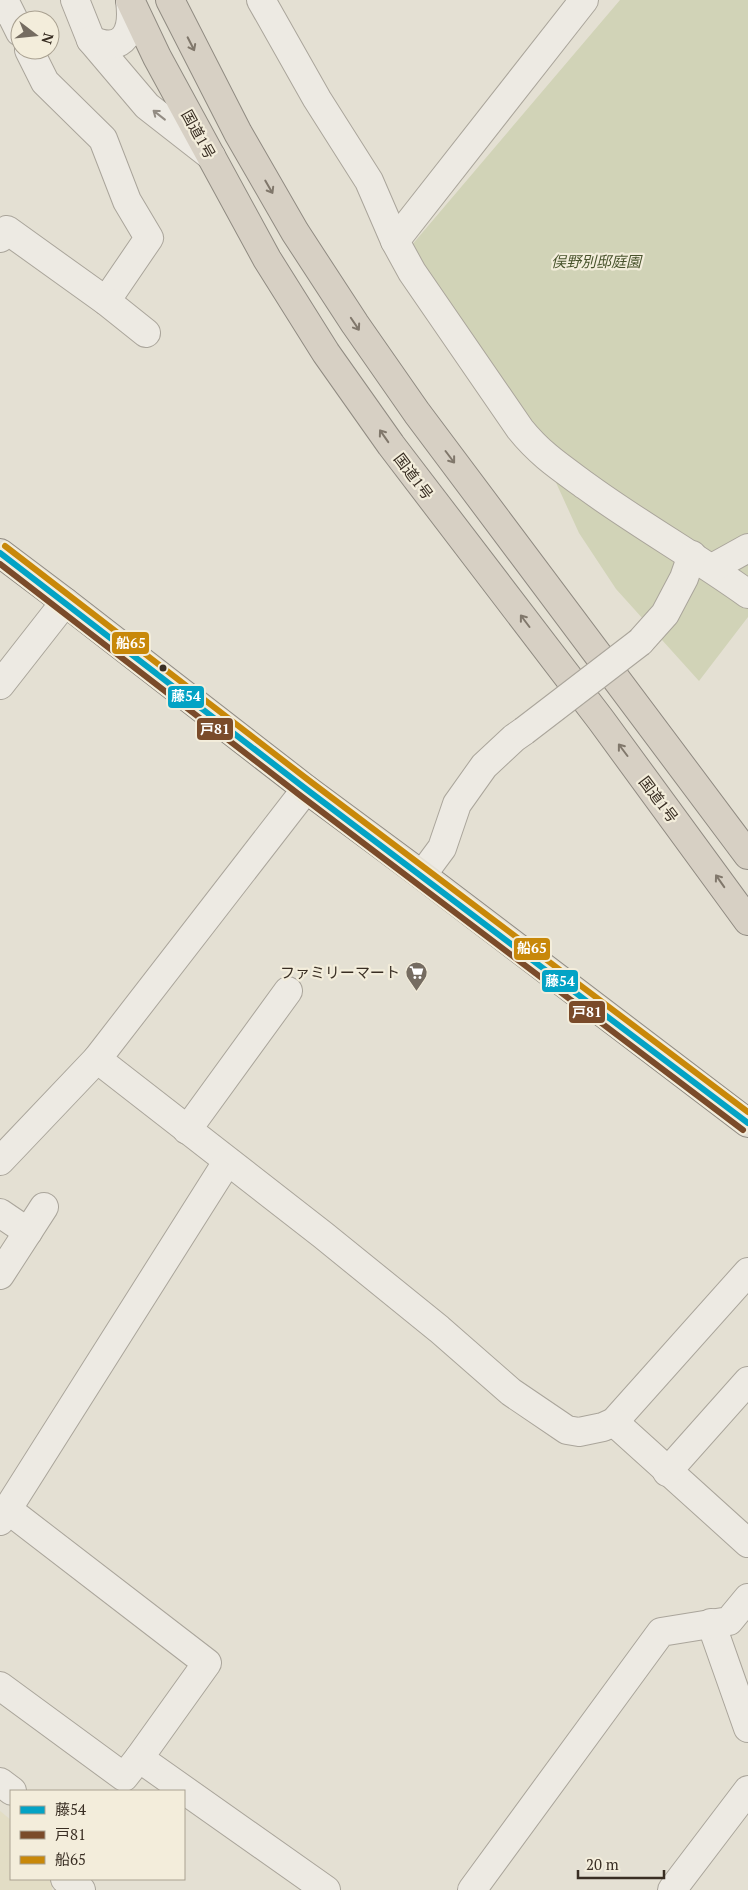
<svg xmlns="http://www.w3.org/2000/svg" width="748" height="1890" viewBox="0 0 748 1890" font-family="'PT Serif','Noto Sans JP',serif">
<rect width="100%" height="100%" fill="#e4e0d3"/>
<!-- farmland -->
<polygon fill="#e2ddc5" points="0,1811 11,1820 11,1879 53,1879 52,1890 0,1890"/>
<!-- green -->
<polygon fill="#d1d3b7" points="620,0 748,0 748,617 699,681 616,589 579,533 532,430 411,246"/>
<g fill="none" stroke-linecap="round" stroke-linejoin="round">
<defs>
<g id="minor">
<polyline points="4,0 20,32"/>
<polyline points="75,0 91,40 147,106 211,156"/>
<path d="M261,0L317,99L369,181L395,241L412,272L520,429C540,454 560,467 586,486C638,524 695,556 748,594"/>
<path d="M91,40C125,55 134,30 130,1"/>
<polyline points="29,50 45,82 103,139 127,201 149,238 106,301"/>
<polyline points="0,238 7,230 106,301 146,333"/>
<polyline points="395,241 584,0"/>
<polyline points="712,568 748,548"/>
<polyline points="640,642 665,614 684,578 692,555"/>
<polyline points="0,685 65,602"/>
<polyline points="422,875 442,848 457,804 484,766 514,738 524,731"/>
<polyline points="97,1059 323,1235 439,1329 511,1392 567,1430 579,1432 603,1427 614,1422 748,1272"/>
<polyline points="187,1130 288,991"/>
<polyline points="0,1161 97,1059 306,789"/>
<polyline points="0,1213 28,1232"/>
<polyline points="0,1275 44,1207"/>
<polyline points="614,1422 748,1543"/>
<polyline points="667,1472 748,1381"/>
<polyline points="7,1509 207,1663 139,1758 326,1890"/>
<polyline points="0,1521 227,1162"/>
<polyline points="711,1623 748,1728"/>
<polyline points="0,1686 124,1777 139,1758"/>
<polyline points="0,1782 12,1791"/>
<polyline points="65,1879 81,1890"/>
<polyline points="472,1890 661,1632 729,1621 748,1598"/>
<polyline points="672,1890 748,1790"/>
</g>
<polyline id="major" points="0,553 65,602 306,789 422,875 748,1123"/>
<g id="highway">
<polyline points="130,0 157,57 267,259 326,353 391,445 601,720 748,921"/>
<polyline points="170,0 238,133 295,232 355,324 417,413 748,855"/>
</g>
</defs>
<!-- minor casing -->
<use href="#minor" stroke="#aaa59b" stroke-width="30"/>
<!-- major casing -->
<use href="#major" stroke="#908b82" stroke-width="30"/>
<!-- highway casing -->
<use href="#highway" stroke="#908b82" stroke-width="30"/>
<!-- minor -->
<use href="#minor" stroke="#edeae3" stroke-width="28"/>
<!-- major -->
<use href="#major" stroke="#e4e0d6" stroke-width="28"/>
<!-- highway -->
<use href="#highway" stroke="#d7d0c4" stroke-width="28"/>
<defs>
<polyline id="minor-bridge" points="524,731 640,642"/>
</defs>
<!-- minor-bridge casing -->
<use href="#minor-bridge" stroke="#aaa59b" stroke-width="30" stroke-linecap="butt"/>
<!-- minor-bridge -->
<use href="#minor-bridge" stroke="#edeae3" stroke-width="28"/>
<defs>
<polyline id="bus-1" points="0,553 306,789 748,1123"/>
<polyline id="bus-2" points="0,564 301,796 743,1130"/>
<polyline id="bus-3" points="5,546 311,782 748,1112"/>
</defs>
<!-- bus-1 casing -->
<use href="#bus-1" stroke="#f3eddb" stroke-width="10"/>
<!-- bus-2 casing -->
<use href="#bus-2" stroke="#f3eddb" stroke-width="10"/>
<!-- bus-3 casing -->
<use href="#bus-3" stroke="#f3eddb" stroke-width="10"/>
<!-- bus-1 -->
<use href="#bus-1" stroke="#03a3c5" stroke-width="6"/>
<!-- bus-2 -->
<use href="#bus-2" stroke="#7a4b2a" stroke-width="6"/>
<!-- bus-3 -->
<use href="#bus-3" stroke="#c88809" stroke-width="6"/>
</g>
<!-- one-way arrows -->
<defs><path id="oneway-shaft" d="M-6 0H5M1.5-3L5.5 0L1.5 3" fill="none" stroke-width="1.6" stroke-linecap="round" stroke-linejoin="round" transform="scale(1.25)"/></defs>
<g stroke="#80776b">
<use href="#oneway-shaft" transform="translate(191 44) rotate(63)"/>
<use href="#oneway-shaft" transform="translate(269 187) rotate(60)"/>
<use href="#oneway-shaft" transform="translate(355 324) rotate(56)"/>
<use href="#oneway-shaft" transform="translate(384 436) rotate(-125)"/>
<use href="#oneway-shaft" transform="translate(450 457) rotate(53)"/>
<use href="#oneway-shaft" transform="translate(525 621) rotate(-127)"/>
<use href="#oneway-shaft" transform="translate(623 750) rotate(-127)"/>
<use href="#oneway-shaft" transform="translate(720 881) rotate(-125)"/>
</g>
<use stroke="#938c83" href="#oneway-shaft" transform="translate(159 115) rotate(-142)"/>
<!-- icons -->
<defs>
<symbol id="supermarket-pin" viewBox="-11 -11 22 30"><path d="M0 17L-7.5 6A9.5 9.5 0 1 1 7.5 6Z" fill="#756c61" stroke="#f3eddb"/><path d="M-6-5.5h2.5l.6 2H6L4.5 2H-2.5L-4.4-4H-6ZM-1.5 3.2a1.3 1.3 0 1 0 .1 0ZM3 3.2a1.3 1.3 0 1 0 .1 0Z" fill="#fff"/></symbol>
</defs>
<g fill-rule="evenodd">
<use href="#supermarket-pin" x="404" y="960" width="25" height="34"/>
</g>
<!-- markers -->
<circle fill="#392e23" stroke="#f3eddb" stroke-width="2" cx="163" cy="668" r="4.5"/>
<g text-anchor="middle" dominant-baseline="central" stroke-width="4.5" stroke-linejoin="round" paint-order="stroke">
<!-- street labels -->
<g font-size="15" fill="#392e23" stroke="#f3eddb">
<text transform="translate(199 134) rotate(61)">国道1号</text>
<text transform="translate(414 476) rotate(53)">国道1号</text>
<text transform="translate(659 799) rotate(53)">国道1号</text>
</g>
<!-- park labels -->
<g font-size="15" font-style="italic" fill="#48532c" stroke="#f3eddb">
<text x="596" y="261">俣野別邸庭園</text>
</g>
<!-- poi labels -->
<g font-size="15" fill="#392e23" stroke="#f3eddb" text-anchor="end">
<text x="400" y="972">ファミリーマート</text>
</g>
</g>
<g stroke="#f3eddb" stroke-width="2">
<rect x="111" y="631" width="39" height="24" rx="5" fill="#c88809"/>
<rect x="167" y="685" width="38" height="24" rx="5" fill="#03a3c5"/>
<rect x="196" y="717" width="38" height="24" rx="5" fill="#7a4b2a"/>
<rect x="513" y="937" width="38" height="24" rx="5" fill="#c88809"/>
<rect x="541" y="969" width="38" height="24" rx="5" fill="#03a3c5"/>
<rect x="568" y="1000" width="38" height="24" rx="5" fill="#7a4b2a"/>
</g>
<g font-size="14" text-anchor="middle" font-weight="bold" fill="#fff">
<text x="131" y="648">船65</text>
<text x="186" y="701">藤54</text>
<text x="215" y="734">戸81</text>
<text x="532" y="953">船65</text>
<text x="560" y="986">藤54</text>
<text x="587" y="1017">戸81</text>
</g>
<!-- legend -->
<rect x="10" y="1790" width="175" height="90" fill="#f3eddb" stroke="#a9a191"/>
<rect x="20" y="1806" width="25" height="8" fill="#03a3c5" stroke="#a9a191"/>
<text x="55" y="1815" font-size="15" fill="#392e23">藤54</text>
<rect x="20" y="1831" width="25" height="8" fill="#7a4b2a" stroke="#a9a191"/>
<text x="55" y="1840" font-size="15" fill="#392e23">戸81</text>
<rect x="20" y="1856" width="25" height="8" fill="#c88809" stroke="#a9a191"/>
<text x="55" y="1865" font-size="15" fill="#392e23">船65</text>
<!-- north arrow -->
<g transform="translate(35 35) rotate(106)"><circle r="24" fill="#f3eddb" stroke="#a9a191"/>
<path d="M0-4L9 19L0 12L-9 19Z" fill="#756c61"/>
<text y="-8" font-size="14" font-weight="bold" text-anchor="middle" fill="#392e23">N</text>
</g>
<!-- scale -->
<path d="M578 1870v8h86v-8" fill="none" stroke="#392e23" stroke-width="2.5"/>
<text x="586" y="1870" font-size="15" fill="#392e23" stroke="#f3eddb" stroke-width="4" paint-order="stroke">20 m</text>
</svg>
